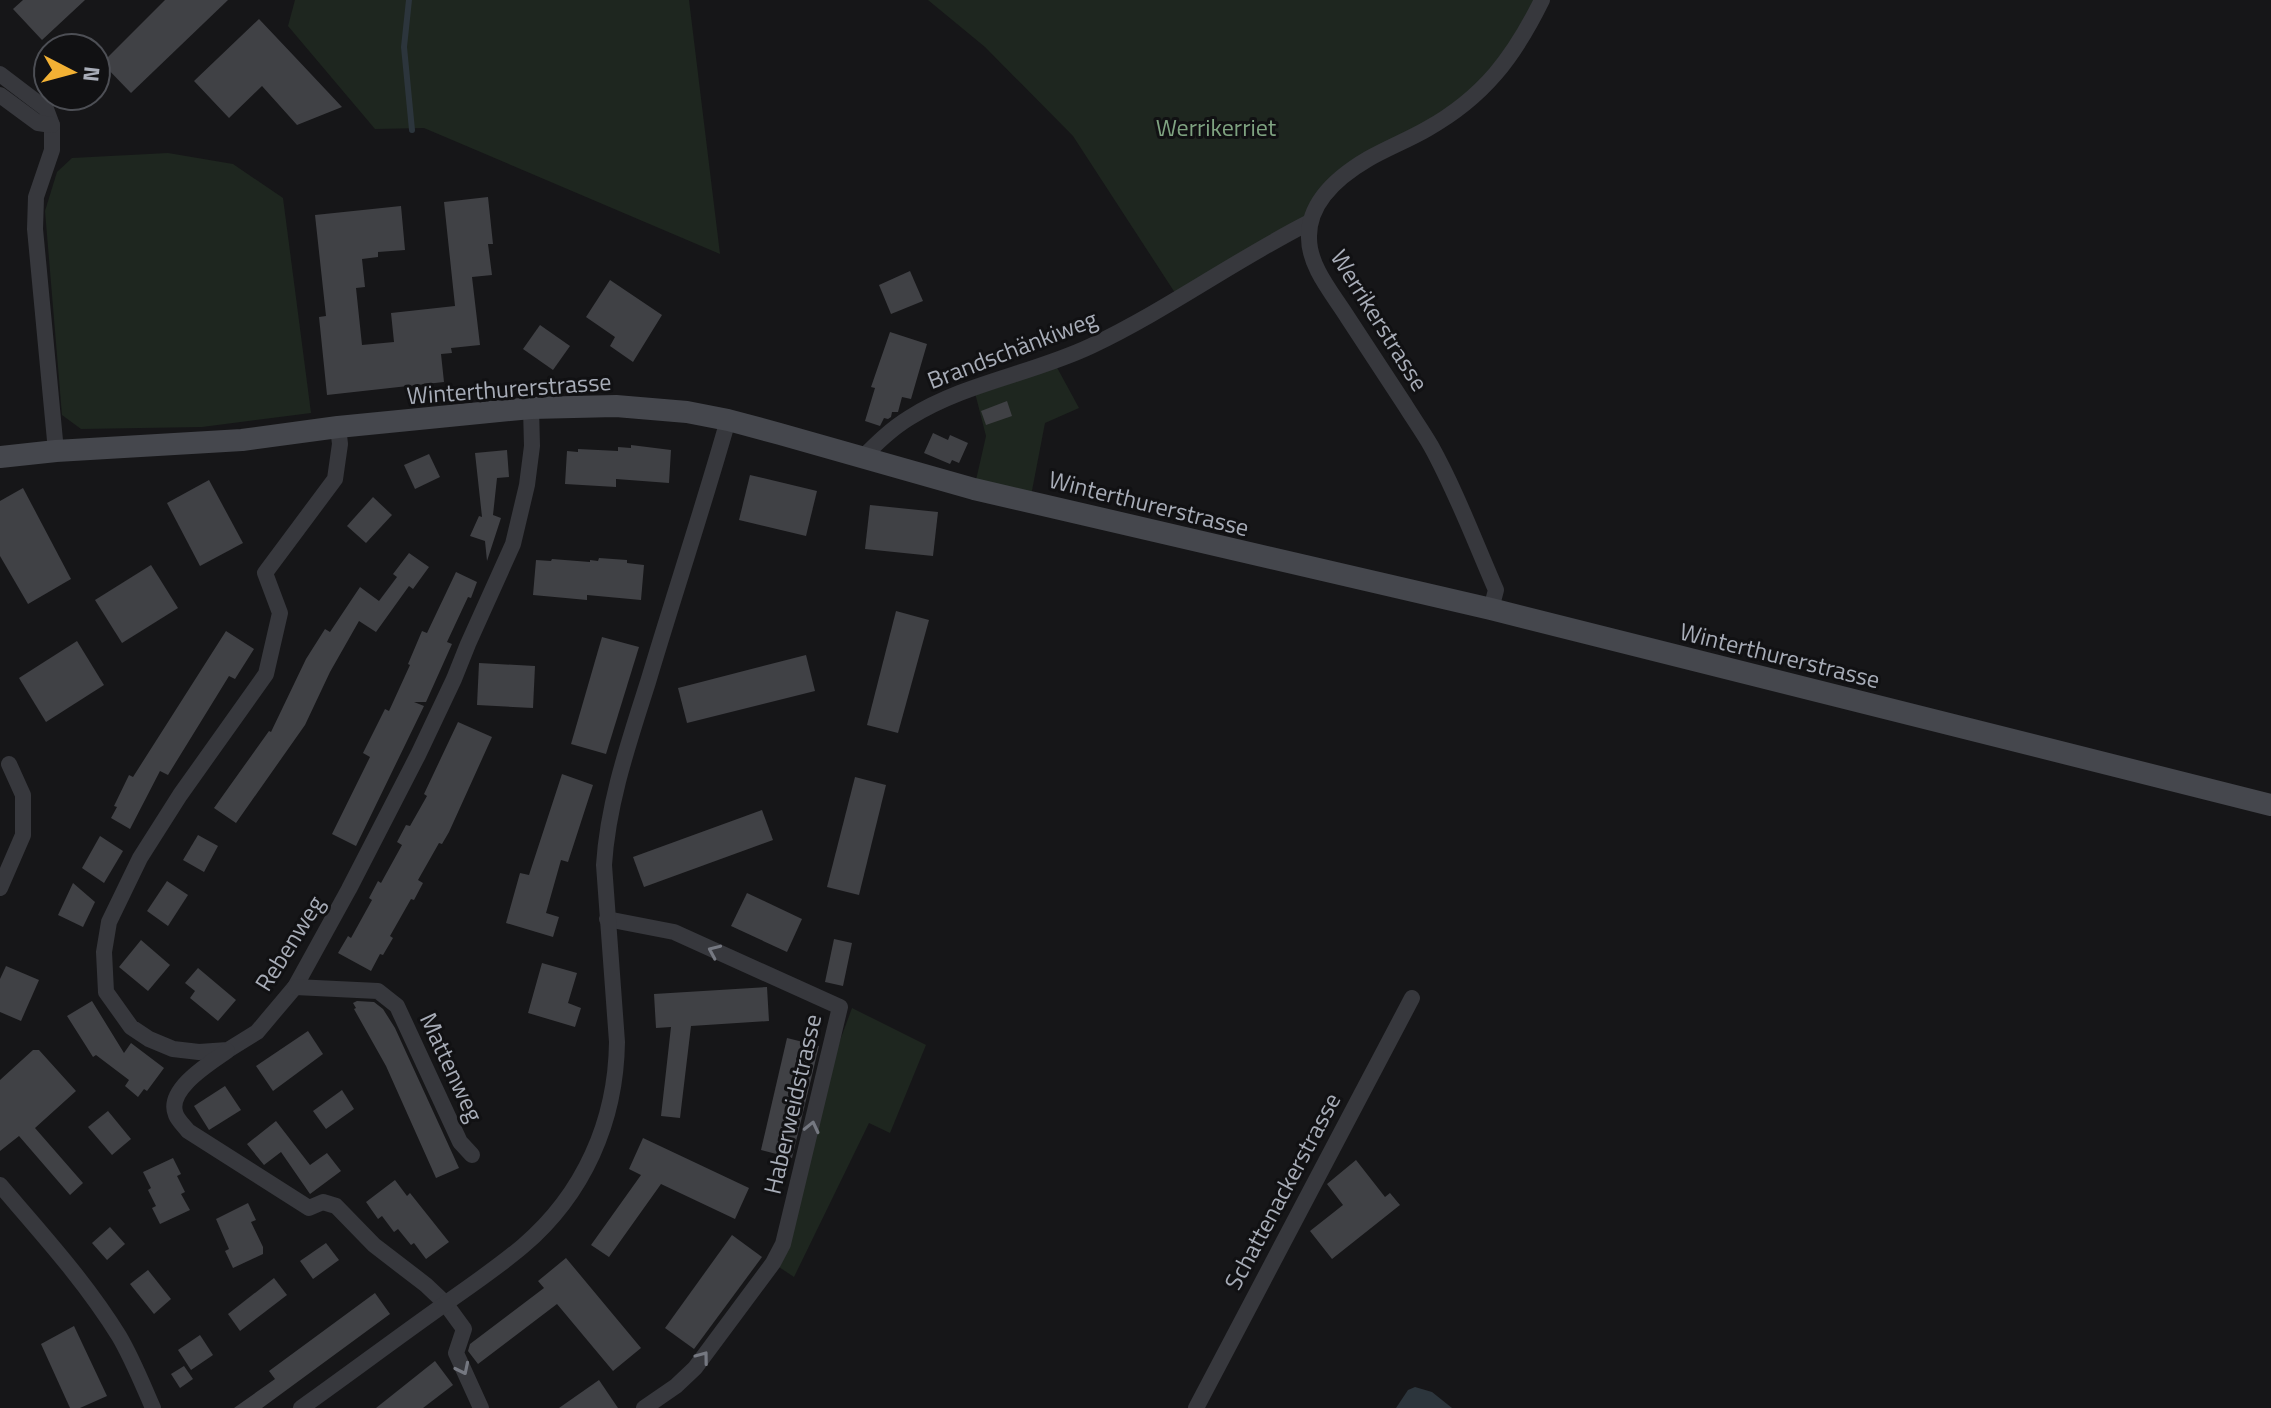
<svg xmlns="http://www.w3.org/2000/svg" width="2271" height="1408" viewBox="0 0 2271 1408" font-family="'Titillium Web',sans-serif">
<rect width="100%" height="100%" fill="#161618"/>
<!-- green -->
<g fill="#1e261f">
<polygon points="295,0 689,0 720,254 424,128 375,129 288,26"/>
<polygon points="928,0 1542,0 1495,77 1367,160 1310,222 1179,299 1073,136 985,47"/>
<polygon points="168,153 233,164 283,198 311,413 202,427 81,429 62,415 45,211 57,172 72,158"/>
<polygon points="1054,362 1079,408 1045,423 1030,501 974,489 986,436 974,389"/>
<polygon points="852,1008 926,1045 890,1133 869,1123 794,1277 773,1263 818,1100"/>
</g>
<!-- water -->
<polygon fill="#2c353c" points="1415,1387 1432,1392 1452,1408 1396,1408 1408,1390"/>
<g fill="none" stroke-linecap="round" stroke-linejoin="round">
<!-- stream -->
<polyline stroke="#2c353c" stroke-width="6" points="409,0 404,47 412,130"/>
</g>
<!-- building -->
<g fill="#404145">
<polygon points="23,0 85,0 42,40 13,9"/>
<polygon points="165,0 228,0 131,93 102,63"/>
<polygon points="259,19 294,56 342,107 297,125 262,86 229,118 194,81"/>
<polygon points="488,197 493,244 488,244 492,275 472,277 480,345 451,348 452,353 441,354 444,382 327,395 319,317 326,316 315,215 401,206 405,250 378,252 378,257 362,259 365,287 356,288 362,345 394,342 391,313 455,306 444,202"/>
<polygon points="910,271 923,301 891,314 879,285"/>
<polygon points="610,280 662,315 633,362 610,346 615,337 586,317"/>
<polygon points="540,325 570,346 553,370 523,349"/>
<polygon points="890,332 927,344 911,399 902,397 898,412 892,412 891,417 888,419 884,418 880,426 865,421 875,388 871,387"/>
<polygon points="1007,401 1012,416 986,425 981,411"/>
<polygon points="933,433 948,440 950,435 968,443 959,463 952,460 950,464 924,453"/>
<polygon points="631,445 671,450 669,483 616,479 616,487 565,484 567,451 578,452 578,449 618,451 618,447 631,448"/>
<polygon points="507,450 509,477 497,478 493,515 501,518 487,561 485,541 470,536 479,516 482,517 475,453"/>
<polygon points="429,454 440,477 415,489 404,465"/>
<polygon points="750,475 817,491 806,536 739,520"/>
<polygon points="209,480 243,543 200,566 167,503"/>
<polygon points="23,488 71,579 28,604 0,556 0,501"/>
<polygon points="373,497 392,515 366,543 347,526"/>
<polygon points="870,505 938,512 933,556 865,549"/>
<polygon points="409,553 429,567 413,589 409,586 376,632 359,621 330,672 305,725 236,823 214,808 269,731 271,732 306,659 325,629 330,632 360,587 379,601 397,577 393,574"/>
<polygon points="599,558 627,560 627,563 644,565 641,600 587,595 587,600 533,595 536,560 551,561 552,559 590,562 590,560 598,561"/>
<polygon points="151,565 178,608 122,643 95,600"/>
<polygon points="456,572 477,582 471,598 468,597 447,642 452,644 426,702 414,702 424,706 356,846 332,834 370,757 363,753 385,709 389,711 410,665 408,664 422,631 427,633"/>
<polygon points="896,611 929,620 898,733 867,725"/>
<polygon points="226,631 254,649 235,679 229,676 168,775 160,771 130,829 111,818 117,807 114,806 129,775 133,777"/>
<polygon points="602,637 639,647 606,754 571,744"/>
<polygon points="77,641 104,685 46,722 19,678"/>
<polygon points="806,655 815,691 687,723 678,688"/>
<polygon points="479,663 535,666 533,708 477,705"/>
<polygon points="458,722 492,737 449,832 442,844 439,843 418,880 423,883 414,900 411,899 390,936 393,938 383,955 380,954 371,971 338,953 348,936 351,938 372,900 369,898 378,881 381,883 402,845 397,842 406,825 410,826 427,796 424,794"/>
<polygon points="562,774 593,785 568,862 561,860 546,913 559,917 553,937 506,923 520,873 529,875"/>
<polygon points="855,777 886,785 859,895 827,887"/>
<polygon points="762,810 773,840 644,887 633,857"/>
<polygon points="198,835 218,846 204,872 183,860"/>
<polygon points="100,836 123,851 104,883 82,868"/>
<polygon points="167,881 188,895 168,926 147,911"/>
<polygon points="73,883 95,902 83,927 58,915"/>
<polygon points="747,893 802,919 787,952 731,926"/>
<polygon points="834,939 852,943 843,986 825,982"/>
<polygon points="141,940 170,965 148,991 119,967"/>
<polygon points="542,963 577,973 568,1003 581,1008 575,1027 528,1013"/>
<polygon points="6,966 39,980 21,1021 0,1012 0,979"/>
<polygon points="198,968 236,1000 218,1021 190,998 195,991 185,983"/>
<polygon points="767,987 769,1021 691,1026 680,1118 661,1116 671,1027 656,1028 654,994"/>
<polygon points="92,1001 124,1053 131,1043 164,1068 147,1091 144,1089 138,1097 125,1086 129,1080 96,1055 93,1057 67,1016"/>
<polygon points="357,1001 374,1002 383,1009 395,1028 459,1168 436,1178 386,1066 354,1009 356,1008 353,1003"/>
<polygon points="308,1031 323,1054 273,1091 256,1066"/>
<polygon points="787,1038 819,1046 792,1158 761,1150"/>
<polygon points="33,1050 39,1050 76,1091 35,1128 83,1183 70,1195 19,1136 0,1151 0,1080"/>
<polygon points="225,1086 241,1110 209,1130 194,1106"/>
<polygon points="342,1090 354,1109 326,1129 313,1111"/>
<polygon points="108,1111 131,1139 112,1155 88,1127"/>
<polygon points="276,1121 310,1165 327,1153 341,1171 310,1194 281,1152 264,1165 247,1144"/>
<polygon points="643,1138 749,1188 735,1219 661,1184 609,1257 591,1245 641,1175 629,1169"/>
<polygon points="173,1158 181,1174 177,1176 185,1192 181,1194 190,1210 160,1224 152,1208 156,1206 148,1190 151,1188 143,1172"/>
<polygon points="1356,1160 1385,1197 1390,1193 1400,1205 1332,1259 1310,1231 1343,1205 1327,1184"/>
<polygon points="395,1180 407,1196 410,1193 449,1242 426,1259 414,1243 411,1245 398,1229 394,1232 382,1216 378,1219 366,1202"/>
<polygon points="248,1203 256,1220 251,1222 263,1247 263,1254 233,1268 225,1251 229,1249 216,1219"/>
<polygon points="110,1227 125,1244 107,1260 92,1243"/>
<polygon points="732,1235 762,1257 694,1349 665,1328"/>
<polygon points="326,1243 339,1260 313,1279 300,1261"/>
<polygon points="566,1258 641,1348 613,1371 557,1304 478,1364 468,1351 470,1344 544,1288 538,1281"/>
<polygon points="148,1270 171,1299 154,1314 130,1284"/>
<polygon points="274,1278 287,1295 240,1331 228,1314"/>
<polygon points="375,1293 390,1314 262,1408 234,1408 275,1379 269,1371"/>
<polygon points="74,1326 107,1396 80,1408 70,1408 41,1344"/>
<polygon points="200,1335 213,1355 191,1370 178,1350"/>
<polygon points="435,1361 453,1385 423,1408 376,1408"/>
<polygon points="184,1366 193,1379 180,1388 171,1374"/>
<polygon points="599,1380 618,1408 559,1408"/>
</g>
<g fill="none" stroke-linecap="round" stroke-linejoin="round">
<!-- street -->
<g stroke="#37383d" stroke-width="16">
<polyline points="0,74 46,109 52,125 52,150 36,197 35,229 56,451"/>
<polyline points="0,95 38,123 52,125"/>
<polyline points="338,427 340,444 335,479 265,573 280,613 266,674 180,795 140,858 109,922 104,952 106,992 131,1027 149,1039 173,1049 199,1052 228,1050 257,1032 295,987 349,889 418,755 454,679 468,644 513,544 527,485 532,446 531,408"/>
<path d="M862,458C876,444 891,429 909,418C964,383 1032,374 1091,346C1167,310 1235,260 1310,222"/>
<path d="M1491,609L1496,590C1475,542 1456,491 1431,446C1423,432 1413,418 1405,405C1386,376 1367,347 1348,318C1333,294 1309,267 1309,238C1308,202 1339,176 1368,159C1387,148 1408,140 1427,129C1484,97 1514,57 1542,0"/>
<polyline points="0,888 23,835 23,795 9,764"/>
<polyline points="607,919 674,932 840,1007 783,1244 773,1263 695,1368 676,1386 644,1408"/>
<polyline points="295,987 378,991 397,1006 460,1142 472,1155"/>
<path d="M227,1051C210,1063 165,1090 176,1115C178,1120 184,1126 188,1131L309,1208L323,1202L336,1206L374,1245L426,1285L445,1303L464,1329L456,1353L481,1408"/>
<path d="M0,1185C42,1234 85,1281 119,1336C132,1358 142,1383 153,1408"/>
<path d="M301,1408C346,1376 390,1343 435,1311C464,1290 496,1269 523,1246C584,1194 616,1121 617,1042L604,865C608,802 629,742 648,682C674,595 703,508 728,420"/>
<polyline points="1196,1408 1412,998"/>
</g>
<!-- secondary -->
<polyline stroke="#45474d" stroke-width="22" points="0,457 56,451 242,440 338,427 531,408 616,406 687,412 728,420 780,434 974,489 1491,609 2271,805"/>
</g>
<!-- one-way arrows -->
<defs><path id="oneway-chevron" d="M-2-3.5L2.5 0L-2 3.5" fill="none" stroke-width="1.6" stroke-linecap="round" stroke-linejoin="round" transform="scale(2)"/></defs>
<g stroke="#757881">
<use href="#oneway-chevron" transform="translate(714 951) rotate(-156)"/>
<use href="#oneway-chevron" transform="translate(812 1127) rotate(-77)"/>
<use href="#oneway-chevron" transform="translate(703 1357) rotate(-53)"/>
<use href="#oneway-chevron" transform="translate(463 1369) rotate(64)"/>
</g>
<g text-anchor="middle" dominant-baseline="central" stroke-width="6" stroke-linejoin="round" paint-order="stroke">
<!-- park labels -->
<g font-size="24" fill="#7fa381" stroke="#111113">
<text x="1216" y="127">Werrikerriet</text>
</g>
<!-- street labels -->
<g font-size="24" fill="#a8adb8" stroke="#111113">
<text transform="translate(1380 320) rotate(58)">Werrikerstrasse</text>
<text transform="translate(1012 349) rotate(-21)">Brandschänkiweg</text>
<text transform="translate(509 388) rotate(-4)">Winterthurerstrasse</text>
<text transform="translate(1149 503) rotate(14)">Winterthurerstrasse</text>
<text transform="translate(1780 655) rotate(14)">Winterthurerstrasse</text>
<text transform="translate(289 943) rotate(-58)">Rebenweg</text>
<text transform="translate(452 1067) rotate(65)">Mattenweg</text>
<text transform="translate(792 1104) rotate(-77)">Haberweidstrasse</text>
<text transform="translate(1282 1191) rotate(-62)">Schattenackerstrasse</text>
</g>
</g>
<!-- north arrow -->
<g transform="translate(72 72) rotate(96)"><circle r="38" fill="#111113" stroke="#4d4f55" stroke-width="2"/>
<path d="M0-6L14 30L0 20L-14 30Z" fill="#f2b134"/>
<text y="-12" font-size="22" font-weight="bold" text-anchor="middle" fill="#a8adb8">N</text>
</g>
</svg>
